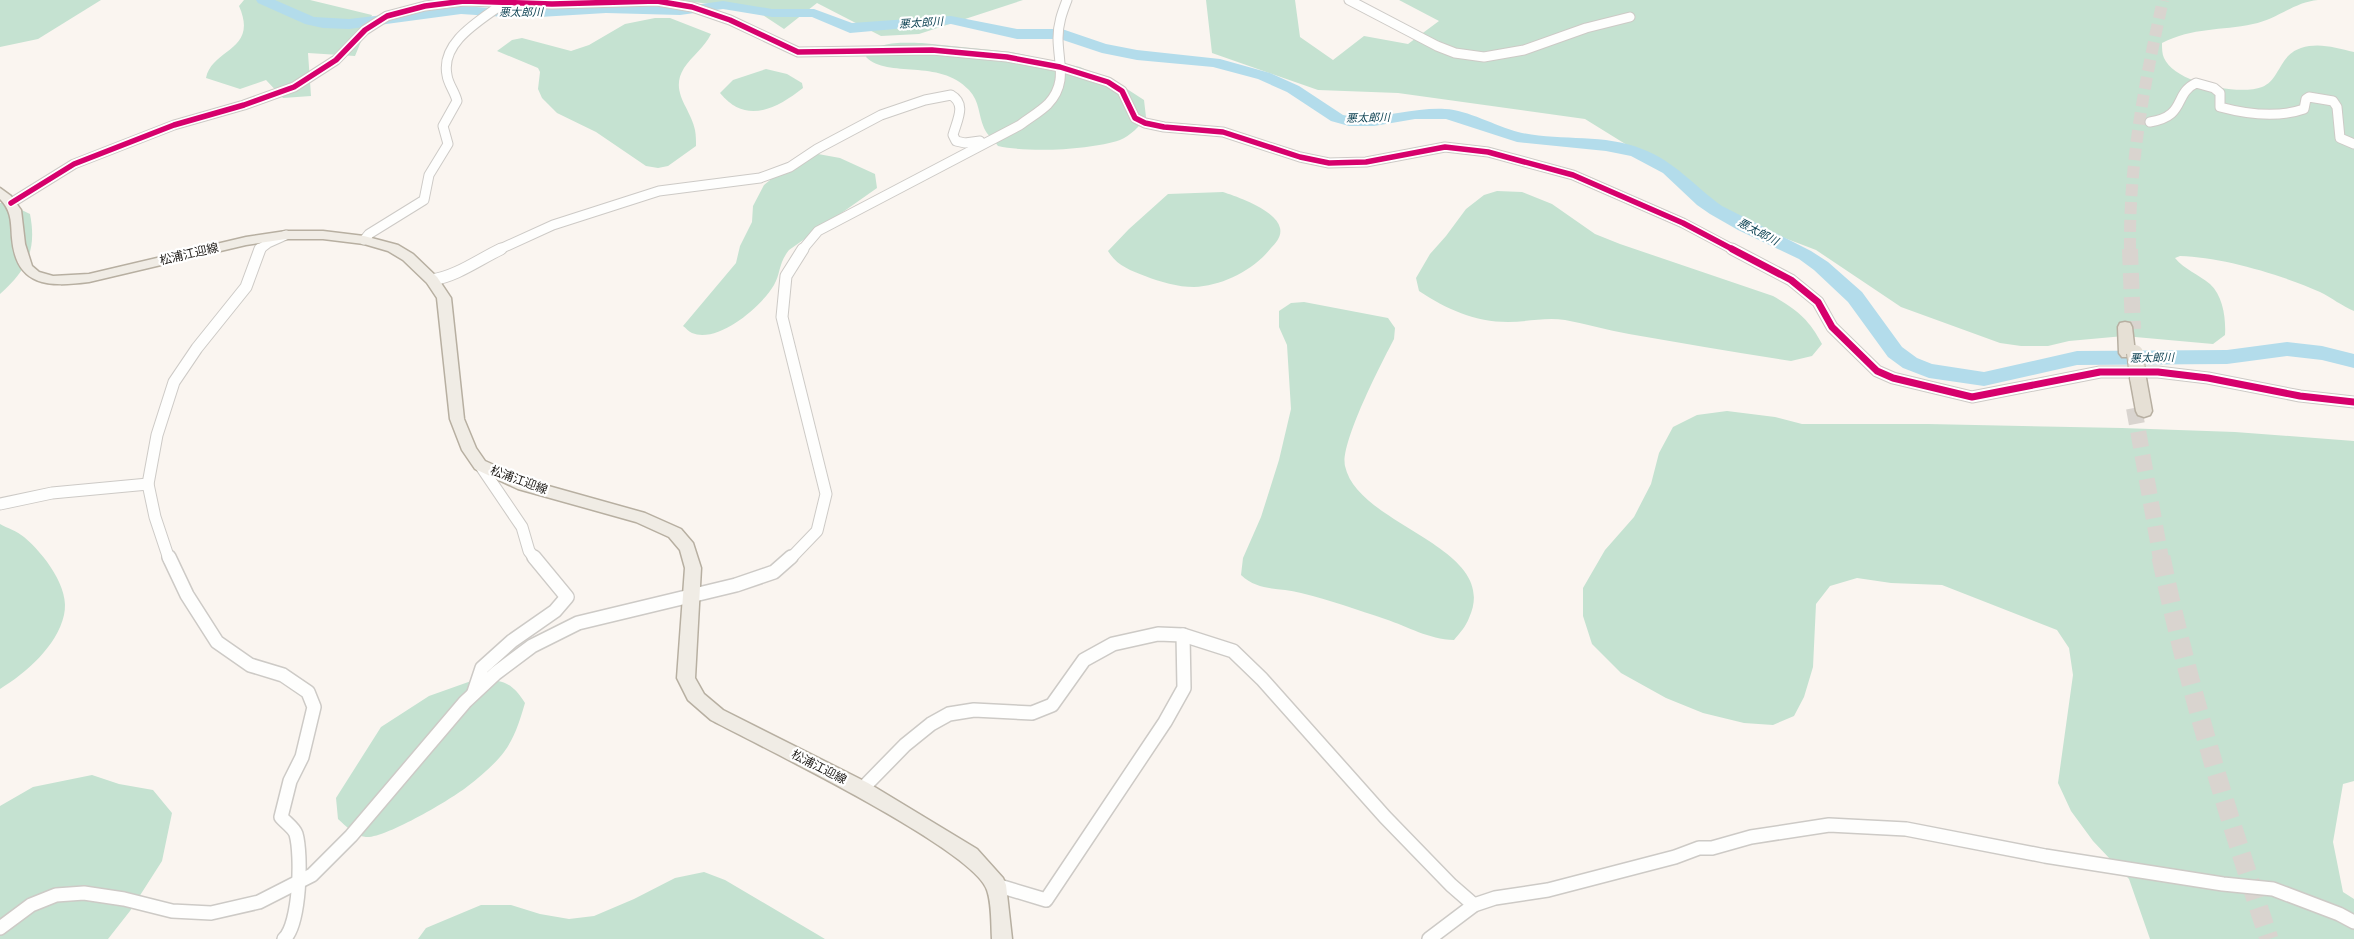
<svg xmlns="http://www.w3.org/2000/svg" width="2354" height="939" viewBox="0 0 2354 939" font-family="Figtree,'Noto Sans JP',sans-serif">
<rect width="100%" height="100%" fill="#faf5f0"/>
<!-- forest -->
<g fill="#c5e2d1">
<polygon points="0,0 101,0 38,39 0,47"/>
<path d="M244,0H310L372,15L355,56L308,53L311,96L283,98L266,80L240,89L206,78C212,48 259,51 239,6Z"/>
<polygon points="687,0 1023,0 919,34 881,36 817,3 784,29 752,8 682,1"/>
<path d="M1206,0H1295L1300,37L1333,60L1364,36L1408,44L1439,21L1399,0H2318C2294,2 2276,20 2253,24C2221,31 2193,27 2162,43C2162,48 2162,54 2164,58C2175,83 2238,96 2262,87C2280,80 2279,55 2301,48C2319,42 2336,48 2354,52V311C2342,306 2332,298 2320,292C2282,275 2222,257 2180,256L2175,258C2185,270 2198,274 2210,284C2223,296 2226,318 2225,335L2213,344L2124,336L2069,341L2048,346H2021L2000,343L1901,307L1816,250L1713,211L1682,187L1677,176L1585,119L1398,93L1318,90L1212,53Z"/>
<path d="M655,18H670L711,34C704,48 692,56 684,68C669,92 691,108 695,130C696,135 696,141 696,146L668,166L658,168L646,166L596,132L557,113L542,98L538,89L540,72L538,68L497,51L512,40L522,38L571,51L589,45L625,24Z"/>
<path d="M922,43L1011,52L1080,67L1127,89L1144,100L1146,117C1140,126 1130,136 1120,140C1090,150 1030,153 998,146C994,140 987,135 984,128C978,114 980,102 969,90C939,58 888,79 866,57C877,40 904,43 922,43Z"/>
<path d="M766,69L787,74L802,83L803,88C776,109 746,125 720,93L733,80Z"/>
<path d="M818,154L840,158L875,174L877,188L789,250C778,264 781,273 774,285C762,306 718,344 692,333C689,332 686,328 683,326L736,263L740,246L752,222L753,206L764,185L781,171Z"/>
<path d="M1497,191L1522,192L1552,204L1595,234L1620,244L1773,296C1797,310 1809,319 1822,344L1812,356L1791,361C1737,353 1683,343 1629,334C1607,330 1586,324 1565,320C1545,317 1527,322 1508,322C1475,322 1446,309 1419,291L1416,278L1430,254L1446,236L1466,209L1484,195Z"/>
<path d="M1223,192C1238,197 1276,210 1280,228C1282,236 1276,243 1271,248C1254,270 1222,286 1194,287C1178,287 1160,282 1145,276C1130,270 1117,266 1108,251L1129,229L1168,194Z"/>
<path d="M0,203H7L30,214C37,250 27,270 0,294Z"/>
<path d="M1304,302L1388,318L1395,328L1394,339C1382,362 1340,443 1345,466C1358,527 1502,546 1469,618C1466,626 1460,633 1454,640C1428,639 1409,627 1385,619C1358,610 1330,600 1301,593C1279,587 1259,592 1241,575L1243,558L1261,517L1279,460L1291,409L1287,345L1279,327V311L1291,303Z"/>
<polygon points="1727,411 1775,417 1802,424 1928,424 2122,428 2235,432 2354,441 2354,781 2343,784 2333,842 2343,892 2354,899 2354,939 2150,939 2129,879 2093,841 2071,811 2058,783 2073,675 2069,648 2057,630 1942,585 1891,583 1857,578 1830,586 1816,604 1813,667 1804,697 1794,716 1773,725 1744,723 1703,713 1666,698 1621,673 1592,644 1583,616 1583,588 1605,550 1634,517 1651,484 1659,453 1673,427 1697,415"/>
<path d="M0,524C7,528 17,531 24,537C43,553 71,588 64,615C57,646 26,673 0,689Z"/>
<path d="M474,680C500,680 510,679 525,703C520,720 515,737 504,752C495,764 480,777 468,786C452,799 384,839 366,837C355,836 346,826 338,819L336,798L381,727L429,696Z"/>
<polygon points="92,775 119,784 153,790 172,813 162,861 130,911 108,939 0,939 0,806 33,787"/>
<polygon points="704,872 725,880 825,939 418,939 426,928 481,905 511,905 540,914 569,919 594,916 634,899 675,878"/>
</g>
<g fill="none" stroke-linecap="round" stroke-linejoin="round">
<!-- river -->
<path fill="#b3dceb" fill-rule="evenodd" d="M256,0H275L314,17L349,19L461,6L523,10L606,5L680,7L723,1L772,9H814L852,23L951,16L1017,29H1062L1106,44L1137,50L1220,59L1270,73L1299,86L1343,115C1373,122 1412,107 1445,109C1468,110 1495,126 1518,132C1558,142 1603,133 1642,149C1676,162 1694,186 1722,206L1811,251L1828,262L1862,292L1902,347L1917,358L1932,364L1984,372L2077,351L2227,350L2287,342L2322,346L2354,354V368L2322,360L2287,356L2227,364L2077,365L1984,386L1929,378L1903,368L1888,357L1848,302L1814,270L1799,259L1738,230L1710,214L1697,205L1663,173L1631,156L1606,151L1517,142L1446,119H1415L1374,126H1349L1331,121L1287,92L1258,79L1213,67L1137,60L1102,53L1060,39H1017L951,24L850,33L812,17H772L723,9L680,15L606,13L523,18L461,14L349,29L323,28L305,24L258,3Z"/>
<!-- highway-tunnel-far2 -->
<path stroke="#d9d4cf" stroke-width="12" stroke-dasharray="12 6" stroke-linecap="butt" d="M2130,250C2129,163 2144,85 2163,0"/>
<!-- highway-tunnel-far1 -->
<g stroke="#d9d4cf" stroke-width="16" stroke-dasharray="16 8" stroke-linecap="butt">
<polyline points="2130,249 2133,329"/>
<polyline points="2134,408 2161,559"/>
</g>
<!-- highway-tunnel -->
<path stroke="#d9d4cf" stroke-width="19" stroke-dasharray="19 9" stroke-linecap="butt" d="M2161,557C2188,687 2227,813 2269,939"/>
<defs>
<g id="minor-far2">
<polyline points="1349,0 1437,46 1455,53 1484,57 1524,50 1586,28 1630,17"/>
<path d="M2150,122C2187,116 2173,94 2196,83L2214,88L2220,93V107C2246,114 2278,118 2304,109L2306,99L2309,97L2333,101L2337,107L2340,138L2354,144"/>
<polyline points="11,203 74,164 174,125 244,105 294,87 336,60 365,30 387,16 425,6 464,1 552,4 657,1 692,7 730,20 798,52 932,50 1007,57 1060,67 1108,82 1122,91 1135,118 1145,123 1164,127 1223,132 1300,157 1329,163 1366,162 1445,147 1488,152 1573,175 1683,223 1734,250"/>
<path d="M364,240L369,234L424,200L429,175L448,144L443,126L457,101C455,92 448,84 447,75C440,41 483,19 505,2"/>
<polyline points="259,250 268,243 286,235"/>
<path d="M498,250L553,225L659,191L760,178L790,167L817,149L881,115L925,100L951,95C967,104 957,120 953,135L956,141L965,143L980,141"/>
<path d="M802,250L818,231L1020,125C1029,118 1040,112 1048,104C1068,83 1058,62 1058,38C1058,24 1062,13 1067,0"/>
</g>
<g id="minor-far1">
<polyline points="1732,249 1791,280 1818,302 1832,327 1877,371 1893,378 1972,397 2100,372 2158,372 2208,378 2300,396 2354,402"/>
<path d="M432,280C457,276 478,260 501,249"/>
<polyline points="480,465 522,527 529,551 535,559"/>
<polyline points="0,504 52,493 148,484"/>
<polyline points="169,559 155,517 148,484 157,435 174,382 197,348 246,287 260,249"/>
<polyline points="790,559 817,531 826,494 782,317 786,276 803,249"/>
</g>
<g id="minor">
<path d="M169,557L187,595L217,642L250,665L283,675L308,692L314,707L302,757L290,781L281,817C285,822 294,828 296,834C302,855 300,925 284,939"/>
<polyline points="474,692 482,668 512,641 555,611 567,597 534,557"/>
<polyline points="862,789 905,745 931,724 949,714 974,710 1032,713 1052,705 1084,660 1113,644 1158,634 1183,635 1233,651 1262,679 1385,817 1451,885 1474,905"/>
<polyline points="996,885 1046,900 1165,722 1184,688 1183,635"/>
<polyline points="0,928 31,905 56,895 84,893 124,899 172,911 211,913 259,902 312,875 351,836 465,702 496,673 532,646 578,623 736,585 774,572 791,557"/>
<polyline points="1429,939 1474,905 1495,898 1548,890 1675,857 1699,848 1712,848 1751,837 1829,825 1906,829 2045,856 2223,884 2273,889 2339,914 2354,922"/>
</g>
<path id="major" d="M0,188L11,196L21,210L25,244L32,266L39,272L53,276L89,274L246,237L286,231H323L364,236L398,245L413,254L437,277L451,298L464,419L476,448L485,461L527,480L645,513L681,529L693,543L701,568L695,678L704,694L723,710L868,783L977,849L1003,878L1006,885L1012,939H992C991,924 992,904 987,890C974,849 758,745 711,720L688,700L677,678L685,568L680,550L669,537L636,522L518,489L475,469L462,450L450,419L437,298L427,283L403,260L388,251L364,244L323,239H286L246,245L89,282C49,287 16,287 12,238C11,223 12,211 0,199Z"/>
<g id="highway">
<polygon points="2125,322 2130,323 2132,327 2135,353 2132,357 2122,357 2119,353 2118,327 2120,323"/>
<polygon points="2138,372 2143,374 2146,378 2152,411 2150,415 2144,417 2138,415 2136,411 2130,378 2133,374"/>
</g>
</defs>
<!-- minor-far2 casing -->
<use href="#minor-far2" stroke="#cdcac6" stroke-width="11"/>
<!-- minor-far1 casing -->
<use href="#minor-far1" stroke="#cdcac6" stroke-width="13"/>
<!-- minor casing -->
<use href="#minor" stroke="#cdcac6" stroke-width="16"/>
<!-- major casing -->
<use href="#major" stroke="#b7afa1" stroke-width="3"/>
<!-- highway casing -->
<use href="#highway" stroke="#b7afa1" stroke-width="3"/>
<!-- minor-far2 -->
<use href="#minor-far2" stroke="#fefefd" stroke-width="9"/>
<!-- minor-far1 -->
<use href="#minor-far1" stroke="#fefefd" stroke-width="11"/>
<!-- minor -->
<use href="#minor" stroke="#fefefd" stroke-width="13"/>
<!-- major -->
<use href="#major" fill="#f0ece5" fill-rule="evenodd"/>
<!-- highway -->
<use href="#highway" fill="#e6e0d5" fill-rule="evenodd"/>
<defs>
<polyline id="highway-bridge" points="2135,353 2138,378"/>
</defs>
<!-- highway-bridge casing -->
<use href="#highway-bridge" stroke="#b7afa1" stroke-width="18" stroke-linecap="butt"/>
<!-- highway-bridge -->
<use href="#highway-bridge" stroke="#e6e0d5" stroke-width="16"/>
<defs>
<polyline id="cycleway-far1" points="11,203 74,164 174,125 244,105 294,87 336,60 365,30 387,16 425,6 464,1 552,4 657,1 692,7 730,20 798,52 932,50 1007,57 1060,67 1108,82 1122,91 1135,118 1145,123 1164,127 1223,132 1300,157 1329,163 1366,162 1445,147 1488,152 1573,175 1683,223 1734,250"/>
<polyline id="cycleway" points="1732,249 1791,280 1818,302 1832,327 1877,371 1893,378 1972,397 2100,372 2158,372 2208,378 2300,396 2354,402"/>
</defs>
<!-- cycleway-far1 casing -->
<use href="#cycleway-far1" stroke="#fff" stroke-width="8"/>
<!-- cycleway casing -->
<use href="#cycleway" stroke="#fff" stroke-width="10"/>
<!-- cycleway-far1 -->
<use href="#cycleway-far1" stroke="#d6006c" stroke-width="5.5"/>
<!-- cycleway -->
<use href="#cycleway" stroke="#d6006c" stroke-width="7"/>
</g>
<g text-anchor="middle" dominant-baseline="central" stroke-width="4.5" stroke-linejoin="round" paint-order="stroke">
<!-- far-water labels -->
<g font-size="11" font-style="italic" fill="#083e4f" stroke="#fff">
<text x="521" y="12">悪太郎川</text>
<text transform="translate(921 23) rotate(-4)">悪太郎川</text>
<text transform="translate(1368 118) rotate(-1)">悪太郎川</text>
<text transform="translate(1758 232) rotate(28)">悪太郎川</text>
<text transform="translate(2152 358) rotate(-1)">悪太郎川</text>
</g>
<!-- street labels -->
<g font-size="12" fill="#1b1815" stroke="#fff">
<text transform="translate(189 254) rotate(-13)">松浦江迎線</text>
<text transform="translate(519 480) rotate(20)">松浦江迎線</text>
<text transform="translate(819 767) rotate(27)">松浦江迎線</text>
</g>
</g>
</svg>
